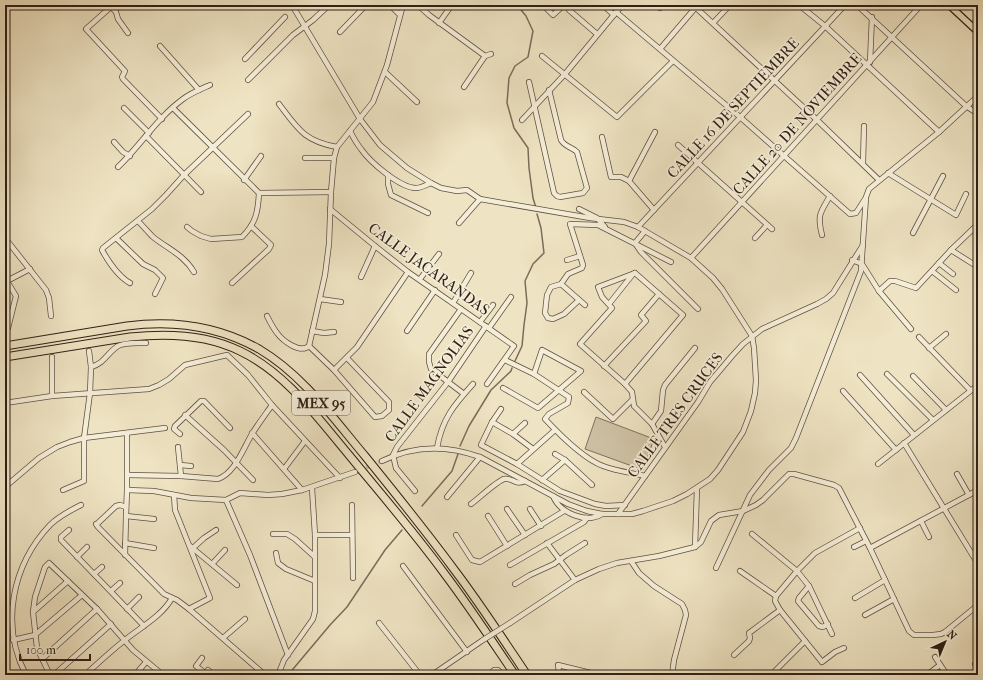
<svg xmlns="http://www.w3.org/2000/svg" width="983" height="680" viewBox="0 0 983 680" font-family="'IM FELL French Canon',serif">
<rect width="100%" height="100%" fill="#eee3c2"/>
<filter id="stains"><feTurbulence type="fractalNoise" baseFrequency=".005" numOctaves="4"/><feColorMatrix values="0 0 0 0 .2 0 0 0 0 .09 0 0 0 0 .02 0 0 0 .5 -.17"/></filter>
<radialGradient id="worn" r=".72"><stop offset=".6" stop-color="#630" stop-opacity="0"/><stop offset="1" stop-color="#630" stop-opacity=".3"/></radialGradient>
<!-- green -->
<polygon fill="#cec2a5" stroke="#7f705e" points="596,417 654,439 643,470 585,449"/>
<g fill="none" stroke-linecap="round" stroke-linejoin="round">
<!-- stream -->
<g stroke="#7b6c5a" stroke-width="1.5">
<polyline points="517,5 526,16 533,31 528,57 515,66 509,78 507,103 514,128 528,148 529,168 533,198 536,208"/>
<polyline points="515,361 522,346 524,325 527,303 525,281 533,264 544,253 541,228 537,214"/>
<polyline points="460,446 469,426 491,390 511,371 512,368"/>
<polyline points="422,506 452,471 458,454"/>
<polyline points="288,675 330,625 347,607 385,550 402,530"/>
</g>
<!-- minor-tunnel -->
<polyline stroke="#c8bca0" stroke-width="4.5" stroke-dasharray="4.5 2" stroke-linecap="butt" points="360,470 382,461"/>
<defs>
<g id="minor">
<polyline points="113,5 86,29 123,69 125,71 122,77 123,79 162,119"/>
<path d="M292,5L360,119L380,145L407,168L431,183L441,188L457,191L467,190L480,199L590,218L624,222L638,227L691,258L713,278L722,289L752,336L754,348L756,380L755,393L751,411L743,432L718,470L710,479L687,494L673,501L643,511L632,514H602L587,511L568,504L480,457C447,445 414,445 382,461"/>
<polyline points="390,5 400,15"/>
<polyline points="418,5 429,15 485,56 491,54"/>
<polyline points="543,5 553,15 564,5"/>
<polyline points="603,5 614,15"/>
<polyline points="656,5 660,8"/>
<polyline points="693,5 816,119 879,180"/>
<polyline points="799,5 825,26 939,132"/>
<polyline points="857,5 966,106 978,114"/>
<polyline points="111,7 116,12 118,19 128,33"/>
<polyline points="569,10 597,34"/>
<polyline points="616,12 740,117 850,214 856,213 865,199"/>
<polyline points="439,23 451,6"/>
<polyline points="713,23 730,5"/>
<polyline points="340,32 366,5"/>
<polyline points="160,46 199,90"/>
<polyline points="660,49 696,7"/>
<polyline points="542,56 617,117 673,61"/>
<polyline points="245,59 285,17"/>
<polyline points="870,62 872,17"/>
<polyline points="385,72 417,102"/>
<polyline points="248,80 293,35 313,20 329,5"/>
<path d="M529,82L554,193L557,196L560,197L583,193L587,188L577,152C572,147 565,147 561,140L549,90"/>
<polyline points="464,87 485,56"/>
<path d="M279,104C298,129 304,141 337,147"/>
<polyline points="124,108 149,133"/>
<polyline points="173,108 259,193 331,192"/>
<polyline points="522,120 565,74 622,5"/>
<path d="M350,131C353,137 357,144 361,149C370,162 400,188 416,188C421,188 426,185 431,183"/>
<polyline points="146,136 201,192"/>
<polyline points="602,137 611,177 621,177 629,181 654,210"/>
<polyline points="114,142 123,152 130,156"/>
<polyline points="678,145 772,229"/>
<polyline points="305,158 334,158"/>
<polyline points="863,163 864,126"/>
<path d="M118,167C140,146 157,118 183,99C191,93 201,89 210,85"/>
<polyline points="888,173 956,215 966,194"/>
<polyline points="388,175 388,184 391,195 428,213"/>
<polyline points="244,180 261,156"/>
<polyline points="629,181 655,132"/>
<polyline points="330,209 375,246 408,272 514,346 487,384"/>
<polyline points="579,209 597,218 605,227"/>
<path d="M138,221C143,226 148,232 153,237C168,249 184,255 194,272"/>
<polyline points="459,223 480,199"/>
<path d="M187,227L192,231L201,236L211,239L242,237C256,223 258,212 259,193"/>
<polyline points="638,227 845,5"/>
<polyline points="645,231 635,243 641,252 698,309"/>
<polyline points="913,233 943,176"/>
<path d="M822,235C817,215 820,213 830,196"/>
<polyline points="5,238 46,290 49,298 51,316"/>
<polyline points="116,238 143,264 155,270 163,278 155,294"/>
<polyline points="755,238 767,225"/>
<polyline points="951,250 978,267"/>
<polyline points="691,258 921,5"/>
<polyline points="567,260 580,256"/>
<polyline points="852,260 862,264 879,291 911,329"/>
<polyline points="939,263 953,274"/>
<polyline points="932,271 956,290"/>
<polyline points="635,273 598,287 602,297 612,308 580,344 625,384 632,392 634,406 652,424 665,447"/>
<polyline points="361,277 375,246"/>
<polyline points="5,278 16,296 8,328 5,330"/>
<polyline points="420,279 439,254"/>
<polyline points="5,282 30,269"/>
<path d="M130,283C119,277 108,261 102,250L103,248L152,209L166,195L184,175L248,114"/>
<polyline points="232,283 269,249 271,245 251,226"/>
<polyline points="561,284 585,305"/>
<polyline points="879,291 890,281 895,281 916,288 951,250 974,228 978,232"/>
<polyline points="320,299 341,302"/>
<polyline points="579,300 564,314 553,319 548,318 545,313 547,295 551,287 561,284 568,274 582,268 583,265 570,224 598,225 671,262"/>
<polyline points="453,303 471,273"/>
<polyline points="609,304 633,274"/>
<polyline points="461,309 429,354 429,362 431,369 464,394"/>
<path d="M267,316C270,322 273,328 277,333C283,341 300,354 309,346"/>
<polyline points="480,322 493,305"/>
<polyline points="489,328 511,297"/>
<polyline points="312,331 324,333 334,332"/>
<polyline points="407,331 435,290"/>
<polyline points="919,337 970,390"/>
<polyline points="309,346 325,275 329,244 331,192 334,158 337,147 373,102 387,65 403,5"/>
<polyline points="309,346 334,370 375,417 382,416 389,410 389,402 347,358"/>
<polyline points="929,348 946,334"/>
<polyline points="52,357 52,396"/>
<path d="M505,360L534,374L569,397L568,403L549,414L545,419C559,434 584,459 603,466C616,471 632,473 645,476"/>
<polyline points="604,366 646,321 641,315 659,294"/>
<path d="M91,367C105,363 107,353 118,346C125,342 137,343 146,343"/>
<polyline points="334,370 357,347 408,272"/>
<polyline points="887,374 933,420"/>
<polyline points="860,375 914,435"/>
<polyline points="913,376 946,410"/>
<polyline points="625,384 683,315 635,273"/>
<polyline points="503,388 538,408 581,371 542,350 534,374"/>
<polyline points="843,391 896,450"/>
<polyline points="584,392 613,419 633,399"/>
<polyline points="5,403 52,396 149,389 159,385 169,379 185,365 227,355 248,375 272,405 340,478"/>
<polyline points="501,409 492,422 481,445 517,464 560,491 595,504 606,506 625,505"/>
<polyline points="185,415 224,450 253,480"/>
<polyline points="492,422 513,434 533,449"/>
<polyline points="652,424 661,411 663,390 665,385 695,348"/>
<polyline points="252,433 302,490"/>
<polyline points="180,434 174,429 175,426 201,401 204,401 230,428"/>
<polyline points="513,434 525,423"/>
<polyline points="904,443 978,564"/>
<polyline points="178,447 181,476"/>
<path d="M437,448C442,419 454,405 473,384"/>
<polyline points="555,454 565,460 592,485"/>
<polyline points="517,464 555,430"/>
<polyline points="878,464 978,385"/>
<polyline points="180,465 191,466"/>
<polyline points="284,469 305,441"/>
<polyline points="957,474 969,495"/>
<path d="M127,475L181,476L218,479C235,473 243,449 252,434C258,424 265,415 272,405"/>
<polyline points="542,480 565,460"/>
<polyline points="5,487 39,458 57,447 70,442 84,438 165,428"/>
<polyline points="63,490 84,481 84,438 90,393 91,367 89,351"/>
<polyline points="127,490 154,491 191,498 226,500 240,493 268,495 282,494 302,490 355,472"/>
<polyline points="415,491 396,468 393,455 397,447 448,382 486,326"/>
<polyline points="174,495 175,510 210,598 189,609"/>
<path d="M553,496C560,513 586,524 602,514"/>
<polyline points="447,497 480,457"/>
<polyline points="226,500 250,555 288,655"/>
<path d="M471,504C478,499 497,481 504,479C512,477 515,486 525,481"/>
<polyline points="352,505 353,578"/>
<polyline points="126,507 120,505 116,506 98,523 96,524 98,527 164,594 177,600 189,609 265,675"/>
<polyline points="507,509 525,535"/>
<polyline points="530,509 541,526"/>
<polyline points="618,514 698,402 710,382 732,356 743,344 762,329 817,304 826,299 833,293 863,245"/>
<polyline points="126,516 154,519"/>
<polyline points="488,516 507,546"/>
<polyline points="921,521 929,537"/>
<polyline points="69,530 61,537 61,540 144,626"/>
<polyline points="273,534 287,534 295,539 315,557"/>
<polyline points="752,534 797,571 809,586 832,634"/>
<polyline points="315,535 352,535"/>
<polyline points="456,535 472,560 480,562 564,511"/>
<polyline points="125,543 154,548"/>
<polyline points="547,543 575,580"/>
<polyline points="190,546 237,585"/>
<polyline points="695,547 697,488"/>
<polyline points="854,547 866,541"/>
<polyline points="193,548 204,538 216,530"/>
<polyline points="870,548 978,490"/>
<polyline points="276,553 278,563 286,569 315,581"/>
<polyline points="125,555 126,516 127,490 127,433"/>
<polyline points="77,557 87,547"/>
<polyline points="631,561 639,573 654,586 682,604 685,610 686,615 674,660 672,675"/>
<polyline points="213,563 225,550"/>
<polyline points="510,565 584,522 587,518"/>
<polyline points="403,566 467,652"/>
<polyline points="716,568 750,495 769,470 791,448 796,438 861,271 866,197 869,189 939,132 978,96"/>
<polyline points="740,571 776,596"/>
<polyline points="94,574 102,567"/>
<polyline points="515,584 530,575 554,564 566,555 585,543"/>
<polyline points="809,586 799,598 798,601 819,626 823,627 828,624"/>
<polyline points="111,591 120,583"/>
<polyline points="855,598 885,580"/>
<polyline points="127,609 139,597"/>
<polyline points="33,612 68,581"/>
<polyline points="865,615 894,599"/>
<polyline points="379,623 420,675"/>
<polyline points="510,623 575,580 599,569 617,563 659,556 695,547 701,542 711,521 719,515 743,511 756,505 763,500 789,474 794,474 834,485 839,488 870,548 909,631 914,635 933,635 941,634 945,632 978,605"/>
<polyline points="223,638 245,619"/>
<polyline points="13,640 35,635 82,595"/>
<polyline points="844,648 835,652 822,662 780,610 775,601 776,596 797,571 815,553 860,528"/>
<polyline points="734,655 749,641 750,638 749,633 780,610"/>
<polyline points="935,657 947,675"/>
<polyline points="202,658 196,666 205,673"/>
<polyline points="42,659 97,609"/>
<polyline points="975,664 978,662"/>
<path d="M26,675C0,625 12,565 50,525C59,516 71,510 81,505"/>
<polyline points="50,675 37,648 33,612 35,597 45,567 49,563 97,609 133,650 163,675"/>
<polyline points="54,675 111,624"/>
<path d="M85,675C98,663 111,651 125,640C141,627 162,616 172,598"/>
<polyline points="135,675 146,662"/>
<polyline points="204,675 208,670 214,675"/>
<polyline points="278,675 284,660 313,619 315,611 315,535 312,488"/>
<polyline points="432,675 483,640"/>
<polyline points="489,675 494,670 498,670 503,675"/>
<polyline points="561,675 559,672 558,665 599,675"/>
<polyline points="771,675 805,641"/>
<polyline points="927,675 940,665"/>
</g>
<polyline id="major" points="949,5 978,32"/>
<g id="highway">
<path d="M5,346L127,326C172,320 218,326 259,349C303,375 333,418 365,456C395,493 425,530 453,568C479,602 503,639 527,675"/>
<path d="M5,357L130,337C167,333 206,334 240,351C286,373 317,417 349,455C381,494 414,532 444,573C469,606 492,641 515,675"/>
</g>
</defs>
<!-- minor casing -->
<use href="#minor" stroke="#605041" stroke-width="6"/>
<!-- major casing -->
<use href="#major" stroke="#301f16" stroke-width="8"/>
<!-- highway casing -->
<use href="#highway" stroke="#301f16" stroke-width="9"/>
<!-- minor -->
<use href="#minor" stroke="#f4edd7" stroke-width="4.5"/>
<!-- major -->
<use href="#major" stroke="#eee3c2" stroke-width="5.5"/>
<!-- highway -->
<use href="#highway" stroke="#eee3c2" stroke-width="7"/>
<defs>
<polyline id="minor-bridge" points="483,640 510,623"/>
</defs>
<!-- minor-bridge casing -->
<use href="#minor-bridge" stroke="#605041" stroke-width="6" stroke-linecap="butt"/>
<!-- minor-bridge -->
<use href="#minor-bridge" stroke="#f4edd7" stroke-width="4.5"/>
</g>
<g text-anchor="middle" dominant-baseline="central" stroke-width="3.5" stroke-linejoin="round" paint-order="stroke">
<!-- shield labels -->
<rect fill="#f4edd7" stroke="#6b5d50" stroke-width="1" x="292" y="391" width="58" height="24" rx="3"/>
<g font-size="14" font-weight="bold" fill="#301f16">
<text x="321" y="403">MEX 95</text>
</g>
<!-- street labels -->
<g font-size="15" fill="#301f16" stroke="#f4edd7">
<text transform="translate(733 108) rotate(-47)">CALLE 16 DE SEPTIEMBRE</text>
<text transform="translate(797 124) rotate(-48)">CALLE 20 DE NOVIEMBRE</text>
<text transform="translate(429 269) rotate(36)">CALLE JACARANDAS</text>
<text transform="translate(429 384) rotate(-54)">CALLE MAGNOLIAS</text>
<text transform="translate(675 415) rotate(-54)">CALLE TRES CRUCES</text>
</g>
</g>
<!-- margin -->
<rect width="983" height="680" fill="none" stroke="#eee3c2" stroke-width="20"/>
<rect x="6" y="6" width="971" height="668" fill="none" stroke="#301f16" stroke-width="2"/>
<rect x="10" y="10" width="963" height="660" fill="none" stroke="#301f16"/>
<!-- north arrow -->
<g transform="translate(945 642) rotate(44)" stroke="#f4edd7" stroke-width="3" paint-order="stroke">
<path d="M0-3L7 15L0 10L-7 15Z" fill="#301f16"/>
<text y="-6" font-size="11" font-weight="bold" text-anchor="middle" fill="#301f16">N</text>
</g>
<!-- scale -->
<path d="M20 654v6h70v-6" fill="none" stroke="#301f16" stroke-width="2"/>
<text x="26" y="654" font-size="12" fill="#301f16" stroke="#f4edd7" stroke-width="3" paint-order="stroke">100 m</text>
<rect width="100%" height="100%" filter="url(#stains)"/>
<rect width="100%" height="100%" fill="url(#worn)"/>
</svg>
